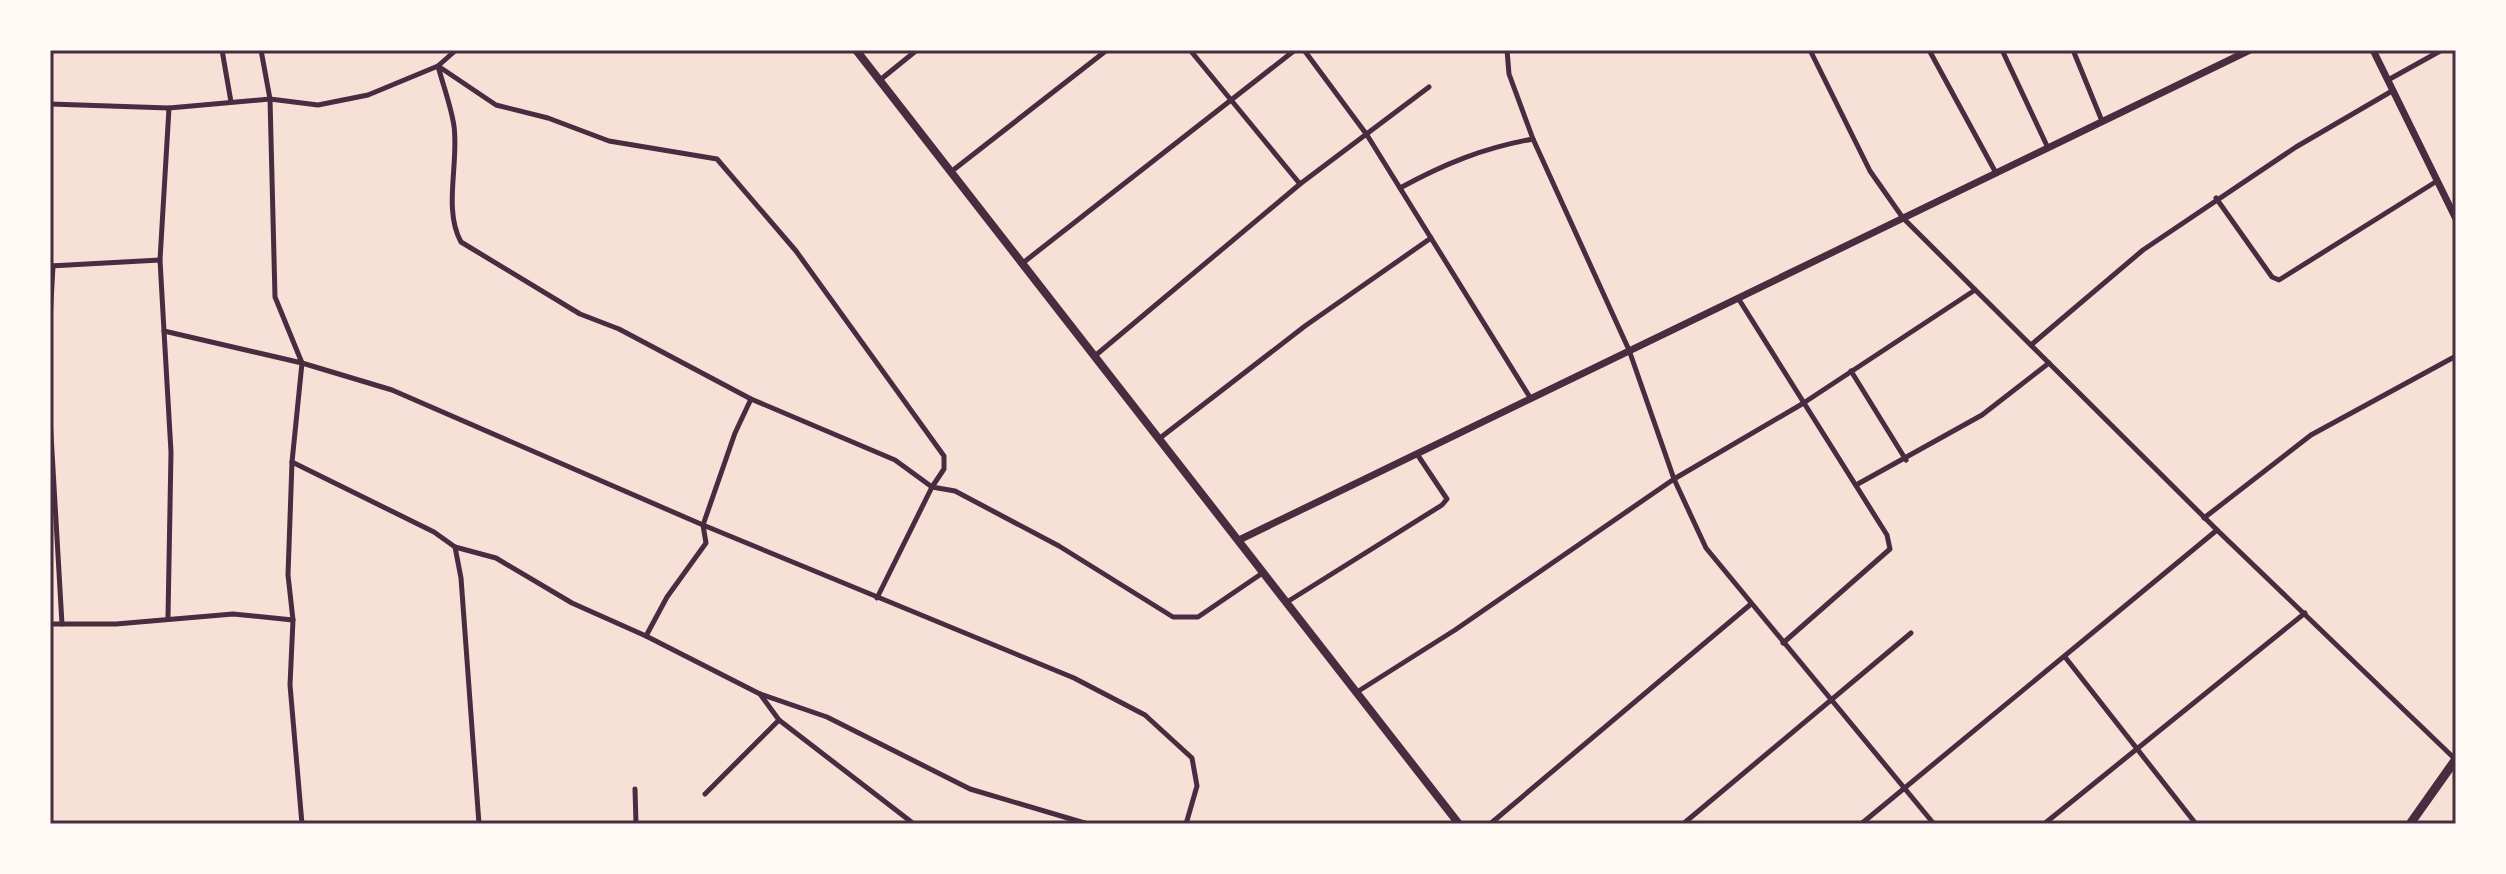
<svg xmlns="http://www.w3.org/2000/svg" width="2506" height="874" viewBox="0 0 2506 874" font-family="Inter,sans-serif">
<rect width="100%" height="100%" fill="#f7e1d7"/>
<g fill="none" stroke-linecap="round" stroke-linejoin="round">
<!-- minor -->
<g stroke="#4a2c40" stroke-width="5">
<polyline points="222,50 231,102"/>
<polyline points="261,50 270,99 275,297 302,363 292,462 288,575 293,620 290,685 302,824"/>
<path d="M456,50L438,66C443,85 451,106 454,126C459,164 443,209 461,242L580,314L619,329L751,399"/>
<polyline points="1190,50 1300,184"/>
<polyline points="1304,50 1367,135 1531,399"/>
<polyline points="1507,50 1509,74 1533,139"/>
<polyline points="1810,50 1870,171 1903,218 2217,530 2455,759"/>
<polyline points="1929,50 1996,173"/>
<polyline points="2002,50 2048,148"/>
<polyline points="2073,50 2102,121"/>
<polyline points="880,80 917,50"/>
<polyline points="2388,80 2442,50"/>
<polyline points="50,104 169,108 270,99 318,105 368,95 438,66 496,105 548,118 609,141 717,159 796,251 944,456 944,469 932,487 877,598"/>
<polyline points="952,171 1107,50"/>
<path d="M1400,188C1444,164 1483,148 1533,139L1629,350L1674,479L1706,548L1934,824"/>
<polyline points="2216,198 2272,277 2279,280 2437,181"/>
<polyline points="160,260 169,108"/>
<polyline points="1024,262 1295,50"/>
<polyline points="50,266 160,260 164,331 302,363 392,390 703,525 706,543 667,597 646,636 760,694 827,717 970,789 1088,824"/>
<polyline points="1738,298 1887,535 1890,549 1783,643"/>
<polyline points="50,321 53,266"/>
<polyline points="164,331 171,452 168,617"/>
<polyline points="2031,345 2143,250 2296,147 2392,91"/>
<polyline points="1096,355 1300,184 1429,87"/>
<polyline points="1851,371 1906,460"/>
<polyline points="50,417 62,624"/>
<polyline points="1160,438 1305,326 1431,238"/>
<polyline points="292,462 434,532 455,547 496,558 572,603 646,636"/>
<polyline points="1856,485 1982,415 2049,363"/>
<polyline points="2204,518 2311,435 2456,356"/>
<polyline points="455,547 461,578 479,824"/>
<polyline points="1287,602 1442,505 1447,499 1417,454"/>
<polyline points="50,624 116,624 233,614 293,620"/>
<polyline points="2065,657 2196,824"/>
<polyline points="1357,692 1455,630 1674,479 1802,404 1975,290"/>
<polyline points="760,694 779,720 914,824"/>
<polyline points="635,789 636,824"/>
<polyline points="705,794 779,720"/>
<polyline points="1186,824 1197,786 1192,758 1145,715 1074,678 703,525 735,433 751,399 895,460 932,487 955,491 1059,546 1173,617 1198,617 1264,572"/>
<polyline points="1490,824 1751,604"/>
<polyline points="1683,824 1911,633"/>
<polyline points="1861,824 2217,530"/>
<polyline points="2044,824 2305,613"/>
</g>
<!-- tertiary -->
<g stroke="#4a2c40" stroke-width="7">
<polyline points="2373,50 2456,219"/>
<polyline points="1239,540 2250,50"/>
</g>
<!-- secondary -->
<polyline stroke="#4a2c40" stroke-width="8" points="856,50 1459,824"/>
<!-- primary -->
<polyline stroke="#4a2c40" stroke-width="9" points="2410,824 2456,759"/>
</g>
<!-- border -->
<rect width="2506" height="874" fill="none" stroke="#fffaf5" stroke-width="104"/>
<rect x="52" y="52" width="2402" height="770" fill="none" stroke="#4a2c40" stroke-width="3"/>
</svg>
